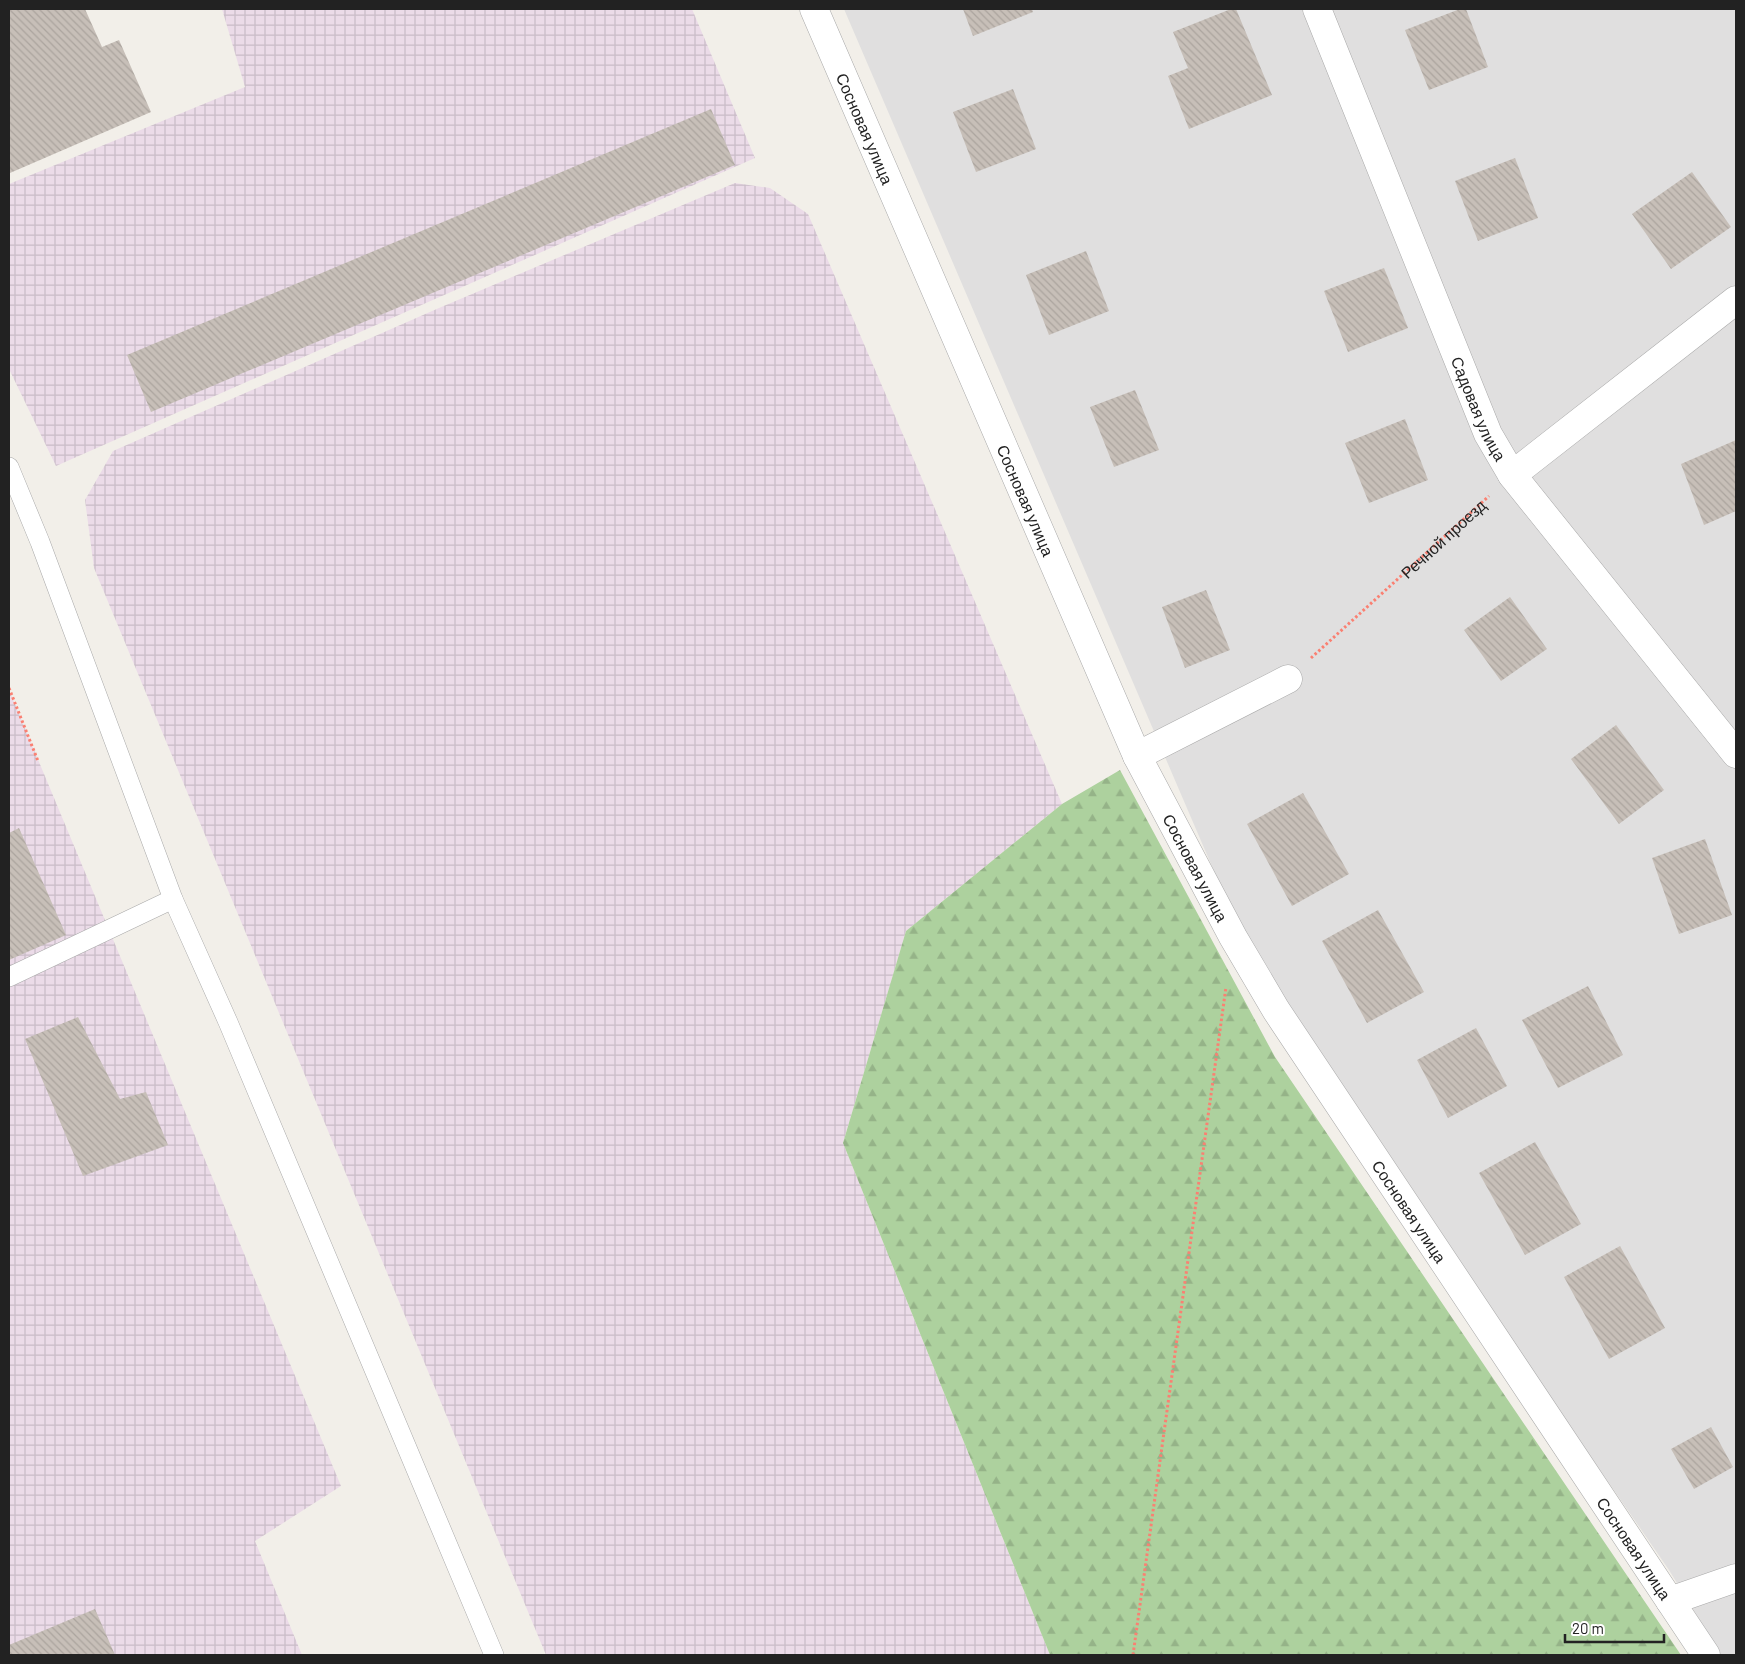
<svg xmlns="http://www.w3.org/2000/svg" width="1745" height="1664" viewBox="0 0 1745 1664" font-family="Barlow,sans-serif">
<defs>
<pattern id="industrial-grid" width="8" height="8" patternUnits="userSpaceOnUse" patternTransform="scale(1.25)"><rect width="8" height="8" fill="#ebdbe8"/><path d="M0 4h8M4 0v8" fill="none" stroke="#c9bcc7"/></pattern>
<pattern id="forest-firs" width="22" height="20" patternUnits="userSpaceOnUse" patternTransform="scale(1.25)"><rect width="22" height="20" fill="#add19e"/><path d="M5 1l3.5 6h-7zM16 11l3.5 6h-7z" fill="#95b388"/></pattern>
<pattern id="building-back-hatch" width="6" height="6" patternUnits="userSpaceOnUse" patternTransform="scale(1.25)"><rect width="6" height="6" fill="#c7bfb8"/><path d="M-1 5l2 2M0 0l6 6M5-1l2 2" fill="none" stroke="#aba49e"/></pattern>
</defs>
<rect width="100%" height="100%" fill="#f2efe9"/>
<!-- residential -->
<polygon fill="#e0dfdf" points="844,9 1736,9 1736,1655 1721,1655 1669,1570 1259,976"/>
<!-- industrial -->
<g fill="url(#industrial-grid)">
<polygon points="222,9 692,9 755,158 56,466 9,369 9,184 245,87"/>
<polygon points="735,183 770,188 808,214 1062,804 906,931 843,1143 1050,1655 546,1655 94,568 85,500 113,451 439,308"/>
<polygon points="9,690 341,1486 255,1541 302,1655 9,1655"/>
</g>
<!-- forest -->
<polygon fill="url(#forest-firs)" points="1120,770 1275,1057 1681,1655 1050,1655 843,1143 906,931 1062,804"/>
<!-- building -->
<g fill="url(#building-back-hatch)">
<polygon points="9,9 85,9 102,47 119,40 151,112 10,173 9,170"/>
<polygon points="963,9 1032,9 1033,12 973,36"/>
<polygon points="1231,9 1236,9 1272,95 1189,129 1168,76 1188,68 1173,32"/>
<polygon points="1460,9 1466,9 1488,67 1429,90 1405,30"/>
<polygon points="1013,89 1036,149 976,172 953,112"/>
<polygon points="711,109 735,165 151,412 127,355"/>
<polygon points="1515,158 1538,218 1478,241 1455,181"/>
<polygon points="1692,172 1731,227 1671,269 1632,214"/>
<polygon points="1086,251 1109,311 1049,335 1026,275"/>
<polygon points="1384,268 1408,328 1348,352 1324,291"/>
<polygon points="1135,390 1159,450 1114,467 1090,407"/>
<polygon points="1405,419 1428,480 1369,503 1345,443"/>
<polygon points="1736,440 1736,511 1704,525 1681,464"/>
<polygon points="1206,590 1230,650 1185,668 1162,607"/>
<polygon points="1510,597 1547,649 1501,681 1464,630"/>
<polygon points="1616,725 1664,790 1619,824 1571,759"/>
<polygon points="1303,793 1349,874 1292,906 1247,824"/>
<polygon points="19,828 66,935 9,960 9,833"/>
<polygon points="1705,839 1732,915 1679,934 1652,858"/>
<polygon points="1378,910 1424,992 1367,1023 1322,941"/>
<polygon points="1588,986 1623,1055 1558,1088 1522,1020"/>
<polygon points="78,1017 120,1099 146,1092 168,1145 83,1176 25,1039"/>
<polygon points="1476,1028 1507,1086 1448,1118 1417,1060"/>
<polygon points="1535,1142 1581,1224 1525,1255 1479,1173"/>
<polygon points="1620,1246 1665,1328 1609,1359 1564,1277"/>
<polygon points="1711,1427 1733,1467 1694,1489 1671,1449"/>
<polygon points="95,1609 115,1655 9,1655 9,1645"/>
</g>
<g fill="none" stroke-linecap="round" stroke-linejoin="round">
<defs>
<g id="service">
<polyline points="9,467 40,542 173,899 228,1022 494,1655"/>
<polyline points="9,977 173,899"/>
</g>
<g id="minor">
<path id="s2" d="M814,9L1137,756L1233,937L1276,1010L1706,1655"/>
<path id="s3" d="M1317,9L1488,434L1512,475L1736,754"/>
<polyline points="1512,475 1736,300"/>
<polyline points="1137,756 1288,679"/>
<polyline points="1670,1601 1736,1578"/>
</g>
</defs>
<!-- service casing -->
<use href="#service" stroke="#a9a9a9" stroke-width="20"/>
<!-- minor casing -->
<use href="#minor" stroke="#a9a9a9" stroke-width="29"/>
<!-- path -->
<g stroke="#fa8072" stroke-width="3" stroke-dasharray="2.5 2.5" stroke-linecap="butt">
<path id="s1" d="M1311,658L1489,496"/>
<polyline points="9,688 38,761"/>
<polyline points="1133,1655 1226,987"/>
</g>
<!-- service -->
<use href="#service" stroke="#fff" stroke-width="19"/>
<!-- minor -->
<use href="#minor" stroke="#fff" stroke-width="28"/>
</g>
<g text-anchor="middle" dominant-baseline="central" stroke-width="4" stroke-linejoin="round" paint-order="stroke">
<!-- street labels -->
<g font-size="16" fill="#222" stroke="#fff">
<text stroke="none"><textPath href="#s2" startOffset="130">Сосновая улица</textPath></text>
<text stroke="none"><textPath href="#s3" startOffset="431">Садовая улица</textPath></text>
<text stroke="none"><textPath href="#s2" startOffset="535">Сосновая улица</textPath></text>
<text stroke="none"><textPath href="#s1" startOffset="178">Речной проезд</textPath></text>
<text stroke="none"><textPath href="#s2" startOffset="940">Сосновая улица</textPath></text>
<text stroke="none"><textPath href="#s2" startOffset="1345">Сосновая улица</textPath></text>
<text stroke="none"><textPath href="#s2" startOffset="1750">Сосновая улица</textPath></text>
</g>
</g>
<!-- border -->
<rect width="1745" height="1664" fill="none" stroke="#222222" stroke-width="20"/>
<!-- scale -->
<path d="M1565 1634v8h99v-8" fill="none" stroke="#222222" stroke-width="2.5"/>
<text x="1572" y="1634" font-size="15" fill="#222222" stroke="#ffffff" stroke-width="4" paint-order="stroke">20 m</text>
</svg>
